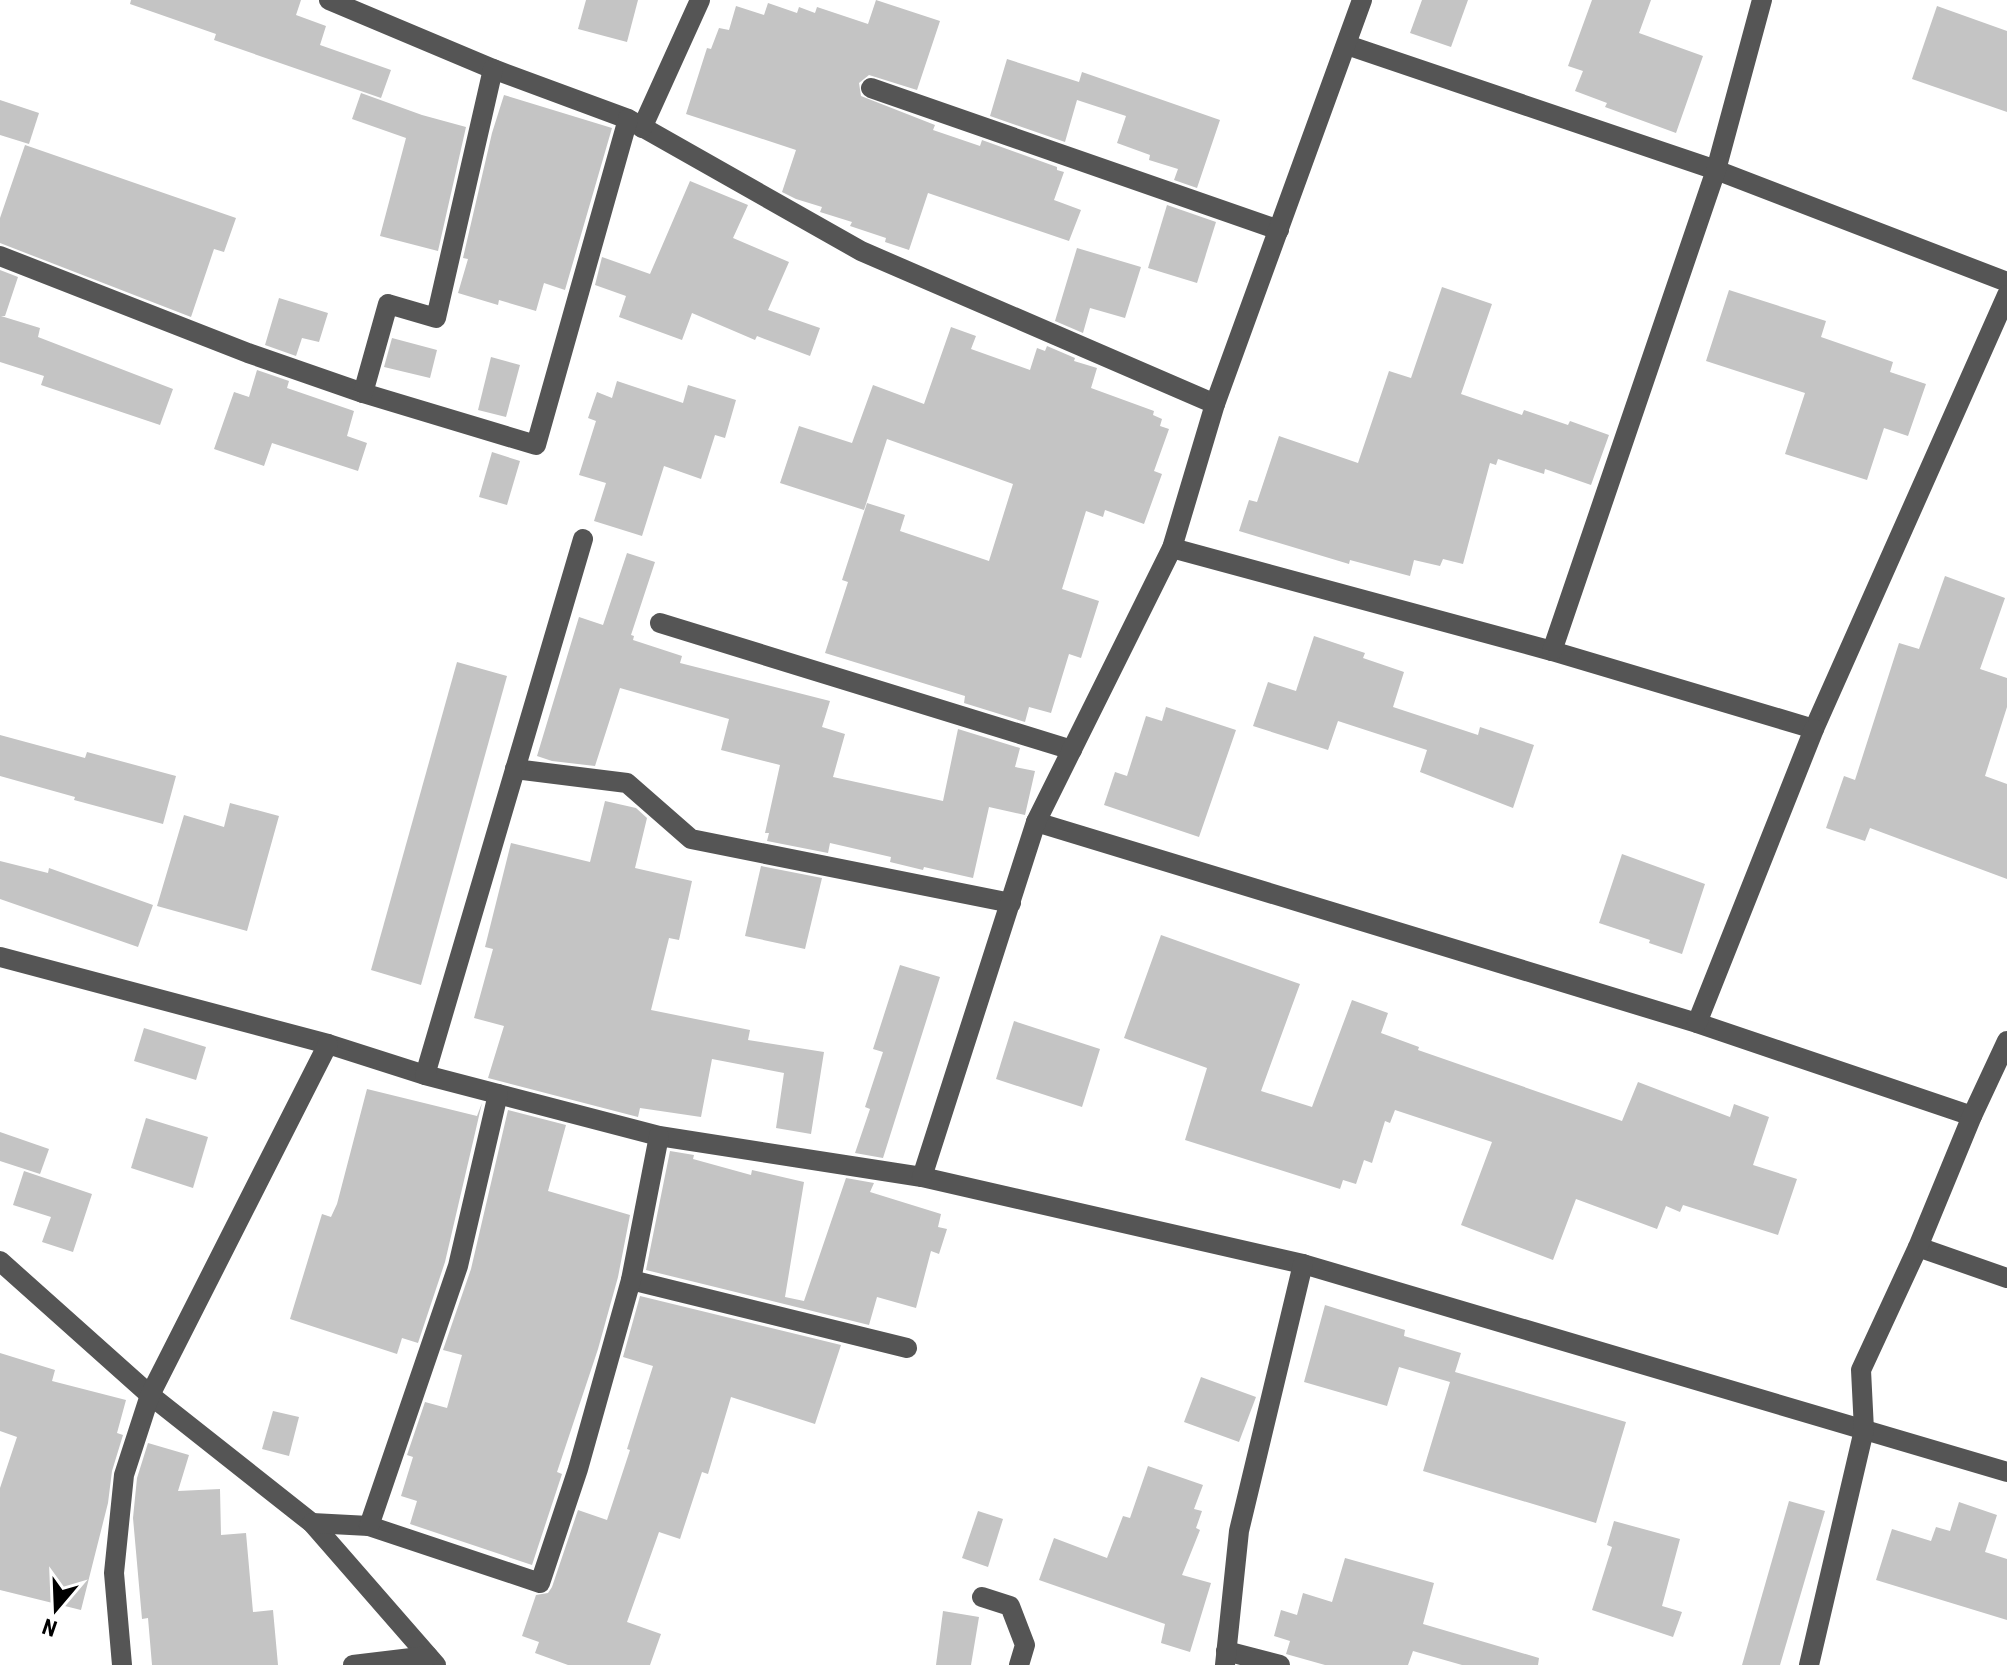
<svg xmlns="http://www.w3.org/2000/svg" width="2007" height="1665" viewBox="0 0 2007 1665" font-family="'Roboto Condensed',sans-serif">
<rect width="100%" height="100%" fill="#fff"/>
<!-- building -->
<g fill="#c4c4c4">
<polygon points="131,0 301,0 296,15 326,26 320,45 391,70 381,98 214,40 216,34 130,4"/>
<polygon points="586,0 638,0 627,42 578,29"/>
<polygon points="876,0 940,21 917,90 869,75 859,83 861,96 935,125 933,130 980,146 982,140 1057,167 1057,170 1064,172 1054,200 1081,210 1069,241 928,193 909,250 885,242 886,238 850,226 852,222 820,212 822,207 796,199 782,192 796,150 686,114 707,48 711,49 719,28 729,30 736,6 764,15 768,3 797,13 799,7 815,13 817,7 868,24"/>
<polygon points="1422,0 1468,0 1451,47 1410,33"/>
<polygon points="1592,0 1651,0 1639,33 1703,56 1676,133 1605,107 1607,103 1575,91 1583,71 1568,66"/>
<polygon points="1937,6 2007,31 2007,112 1912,79"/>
<polygon points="1007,59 1079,82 1082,72 1220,120 1197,188 1174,180 1178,169 1149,160 1150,155 1117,143 1126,116 1077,100 1065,142 990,116"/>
<polygon points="361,93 422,115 466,127 438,251 380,236 406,138 352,119"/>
<polygon points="504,95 612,128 565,290 544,283 536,311 499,300 498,305 458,293 468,259 463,258 492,133"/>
<polygon points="0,100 39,113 29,144 0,135"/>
<polygon points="25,145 236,218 224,252 214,249 191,317 0,243 0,218"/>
<polygon points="690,181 748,205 733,238 789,262 768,310 820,328 810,356 757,336 755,340 692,313 682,340 619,317 626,296 595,285 602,257 650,274"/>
<polygon points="1167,205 1216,222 1197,283 1148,268"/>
<polygon points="1077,248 1141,267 1125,318 1090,308 1083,333 1055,321"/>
<polygon points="0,270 18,277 5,316 1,316 40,328 38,337 173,389 160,425 41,385 44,376 0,362"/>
<polygon points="1442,287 1492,304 1461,394 1522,415 1524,410 1568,425 1570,421 1609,435 1591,485 1545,469 1544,474 1498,459 1496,465 1490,463 1463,564 1443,559 1440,566 1414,560 1410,576 1350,560 1349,564 1239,531 1249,500 1257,502 1279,436 1358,463 1389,371 1411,378"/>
<polygon points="1729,290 1826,321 1821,337 1893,362 1890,372 1926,384 1908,436 1884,428 1867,480 1785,454 1805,393 1706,361"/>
<polygon points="279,298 328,313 319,342 302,338 296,356 265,345"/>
<polygon points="951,327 976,336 971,349 1030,370 1037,348 1045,351 1047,346 1075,358 1074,361 1097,368 1091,388 1154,411 1153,415 1162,419 1160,426 1169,429 1154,471 1162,474 1144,524 1105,510 1103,517 1086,511 1062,589 1099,601 1081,658 1069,654 1051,713 1029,707 1025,722 964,703 965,696 825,653 848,582 842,580 867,503 905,515 900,531 989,561 1013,484 887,439 864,510 780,483 799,426 852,443 873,385 924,404"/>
<polygon points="392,338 437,350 430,378 384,367"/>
<polygon points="491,357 520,365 506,417 478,410"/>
<polygon points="257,370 289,381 287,388 354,411 347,436 367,443 358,471 272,443 264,466 214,449 234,392 249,397"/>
<polygon points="617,381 683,403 688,385 736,400 725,438 715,435 701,479 664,466 642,536 594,521 606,483 579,475 596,421 588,418 597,392 612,398"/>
<polygon points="492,452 520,461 507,505 479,497"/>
<polygon points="627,553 655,562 631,635 634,636 633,640 682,656 680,663 830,701 822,727 845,734 833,777 943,801 958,729 1020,748 1015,767 1035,771 1025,815 989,807 973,878 924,867 923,870 890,862 891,857 830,843 828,853 767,841 769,833 765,833 780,765 721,750 729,719 620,688 595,766 552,761 537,756 579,617 603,625"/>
<polygon points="1945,576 2005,598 1980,669 2007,678 2007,707 1985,776 2007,784 2007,879 1870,828 1865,841 1826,828 1844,776 1855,780 1899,643 1919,649"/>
<polygon points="1314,636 1365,653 1363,658 1404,672 1393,707 1478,735 1480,727 1534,745 1513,808 1420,772 1427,750 1338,721 1328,750 1253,726 1268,682 1296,691"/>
<polygon points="457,662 507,676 421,985 371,970"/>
<polygon points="1166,707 1236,730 1199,837 1104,805 1115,772 1127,776 1146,716 1162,721"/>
<polygon points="0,735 85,758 87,752 176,776 163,824 74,800 75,797 0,776"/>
<polygon points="605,801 636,808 647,818 635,868 692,881 679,940 669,938 651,1010 750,1030 748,1040 824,1052 811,1134 776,1128 784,1073 712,1059 701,1117 640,1108 638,1117 488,1078 504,1026 474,1018 493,949 485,947 511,843 590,862"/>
<polygon points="230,803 279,816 247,931 157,906 184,815 224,827"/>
<polygon points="1622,854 1705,884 1682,954 1649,943 1650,940 1599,923"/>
<polygon points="0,861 48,873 49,868 153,905 138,947 0,899"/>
<polygon points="761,866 822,878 805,949 745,936"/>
<polygon points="1161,935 1300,984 1261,1091 1312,1107 1352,1000 1388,1013 1381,1033 1419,1047 1418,1050 1622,1121 1638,1082 1730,1117 1734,1104 1769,1117 1753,1165 1797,1179 1778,1235 1683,1205 1680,1212 1666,1206 1657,1229 1576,1199 1553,1260 1461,1225 1492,1142 1395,1110 1390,1123 1385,1121 1372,1163 1364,1160 1356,1184 1343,1180 1340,1189 1185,1140 1207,1068 1124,1038"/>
<polygon points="900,965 940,977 883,1158 855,1153 870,1109 865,1107 883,1052 873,1049"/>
<polygon points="1014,1021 1100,1049 1082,1107 996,1079"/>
<polygon points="144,1028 206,1047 196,1080 134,1061"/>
<polygon points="367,1089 477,1116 482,1103 445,1262 418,1343 402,1338 397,1354 290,1319 322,1214 331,1217 337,1204"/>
<polygon points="508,1110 566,1125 548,1191 630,1215 618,1277 598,1349 557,1472 562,1474 532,1565 410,1524 417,1501 401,1496 413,1457 407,1455 425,1402 447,1408 462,1355 443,1350 471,1269"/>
<polygon points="146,1118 208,1137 193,1188 131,1168"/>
<polygon points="0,1132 49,1149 40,1174 0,1161"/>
<polygon points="670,1151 694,1155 693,1159 751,1175 752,1170 804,1182 785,1297 804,1301 846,1178 874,1183 870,1192 941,1214 938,1227 947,1229 939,1254 931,1251 916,1308 877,1297 869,1325 646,1270"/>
<polygon points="24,1171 92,1194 73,1252 42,1242 51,1217 13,1205"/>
<polygon points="640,1296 841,1345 815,1424 731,1397 708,1474 702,1472 680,1539 659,1532 627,1622 661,1634 650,1665 568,1665 535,1653 539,1642 522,1636 536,1595 548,1593 552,1587 578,1510 607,1520 630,1450 627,1449 653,1366 623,1357"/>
<polygon points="1325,1305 1405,1330 1404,1336 1461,1353 1455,1372 1626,1422 1596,1523 1423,1471 1450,1382 1399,1367 1387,1406 1304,1382"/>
<polygon points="0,1353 55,1370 52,1381 126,1400 117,1433 123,1435 112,1471 108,1503 81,1610 0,1590 0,1488 17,1437 0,1431"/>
<polygon points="1201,1377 1256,1397 1239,1442 1184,1422"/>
<polygon points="273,1411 299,1417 289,1456 262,1449"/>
<polygon points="148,1443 189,1455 178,1491 220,1489 221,1535 246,1533 253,1612 273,1610 278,1665 152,1665 148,1618 142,1619 133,1518 137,1478"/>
<polygon points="1148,1466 1203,1485 1194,1509 1202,1511 1196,1528 1200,1530 1182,1575 1211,1583 1190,1652 1161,1643 1165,1624 1039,1580 1054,1538 1107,1558 1123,1516 1130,1518"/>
<polygon points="1789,1501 1825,1511 1780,1665 1742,1665"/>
<polygon points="1959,1502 1997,1515 1985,1552 2007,1559 2007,1620 1876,1580 1892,1529 1931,1541 1936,1527 1950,1531"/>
<polygon points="978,1511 1003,1519 988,1567 962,1558"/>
<polygon points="1614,1521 1680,1539 1662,1606 1682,1612 1673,1637 1592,1610 1612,1547 1607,1545"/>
<polygon points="1345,1558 1434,1583 1423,1624 1539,1658 1538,1665 1462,1665 1413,1651 1408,1665 1325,1665 1286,1654 1290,1641 1274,1636 1281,1610 1297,1615 1303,1593 1332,1602"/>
<polygon points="943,1611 979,1617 971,1665 936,1665"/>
</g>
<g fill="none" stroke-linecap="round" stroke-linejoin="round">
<!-- minor -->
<g stroke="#555" stroke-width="20">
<polyline points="329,0 493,69 628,119 861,251 1215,404"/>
<polyline points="1347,45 1716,170 2007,282"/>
<polyline points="871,88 1279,230"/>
<polyline points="642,128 700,0"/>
<polyline points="0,256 248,353 363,393 536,445 628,119"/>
<polyline points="363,393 388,304 436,318 493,69"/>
<polyline points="1172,548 1552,651 1814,729 2007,295"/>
<polyline points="660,623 1072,750"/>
<polyline points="1552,651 1716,170 1762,0"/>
<polyline points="515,769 627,783 691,839 1011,903"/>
<polyline points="1036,822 1697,1023 1972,1116"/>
<polyline points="0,957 328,1044 425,1075 659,1136 922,1177 1303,1264 2007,1472"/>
<polyline points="1697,1023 1814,729"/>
<polyline points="425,1075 583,539"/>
<polyline points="922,1177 1036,822 1172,548 1215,404 1362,0"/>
<polyline points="1918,1247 2007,1278"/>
<polyline points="0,1261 150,1395 312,1523 436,1665"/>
<polyline points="631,1280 907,1348"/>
<polyline points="312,1523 369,1526 540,1583 578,1469 631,1280 659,1136"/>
<polyline points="369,1526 458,1266 498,1094"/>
<polyline points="982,1597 1010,1606 1025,1645 1019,1665"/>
<polyline points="1226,1651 1280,1665"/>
<polyline points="122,1665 114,1573 124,1475 150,1395 328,1044"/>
<polyline points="353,1665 428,1656"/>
<polyline points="1225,1665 1239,1531 1303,1264"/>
<polyline points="1809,1665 1864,1430 1861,1370 1918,1247 1972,1116 2007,1041"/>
</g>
</g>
<!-- north arrow -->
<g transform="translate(56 1609) rotate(199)" stroke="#ffffff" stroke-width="6" paint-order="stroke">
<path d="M0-6L14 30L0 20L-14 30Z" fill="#000000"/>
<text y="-12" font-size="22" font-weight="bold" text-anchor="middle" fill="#000000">N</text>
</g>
</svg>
